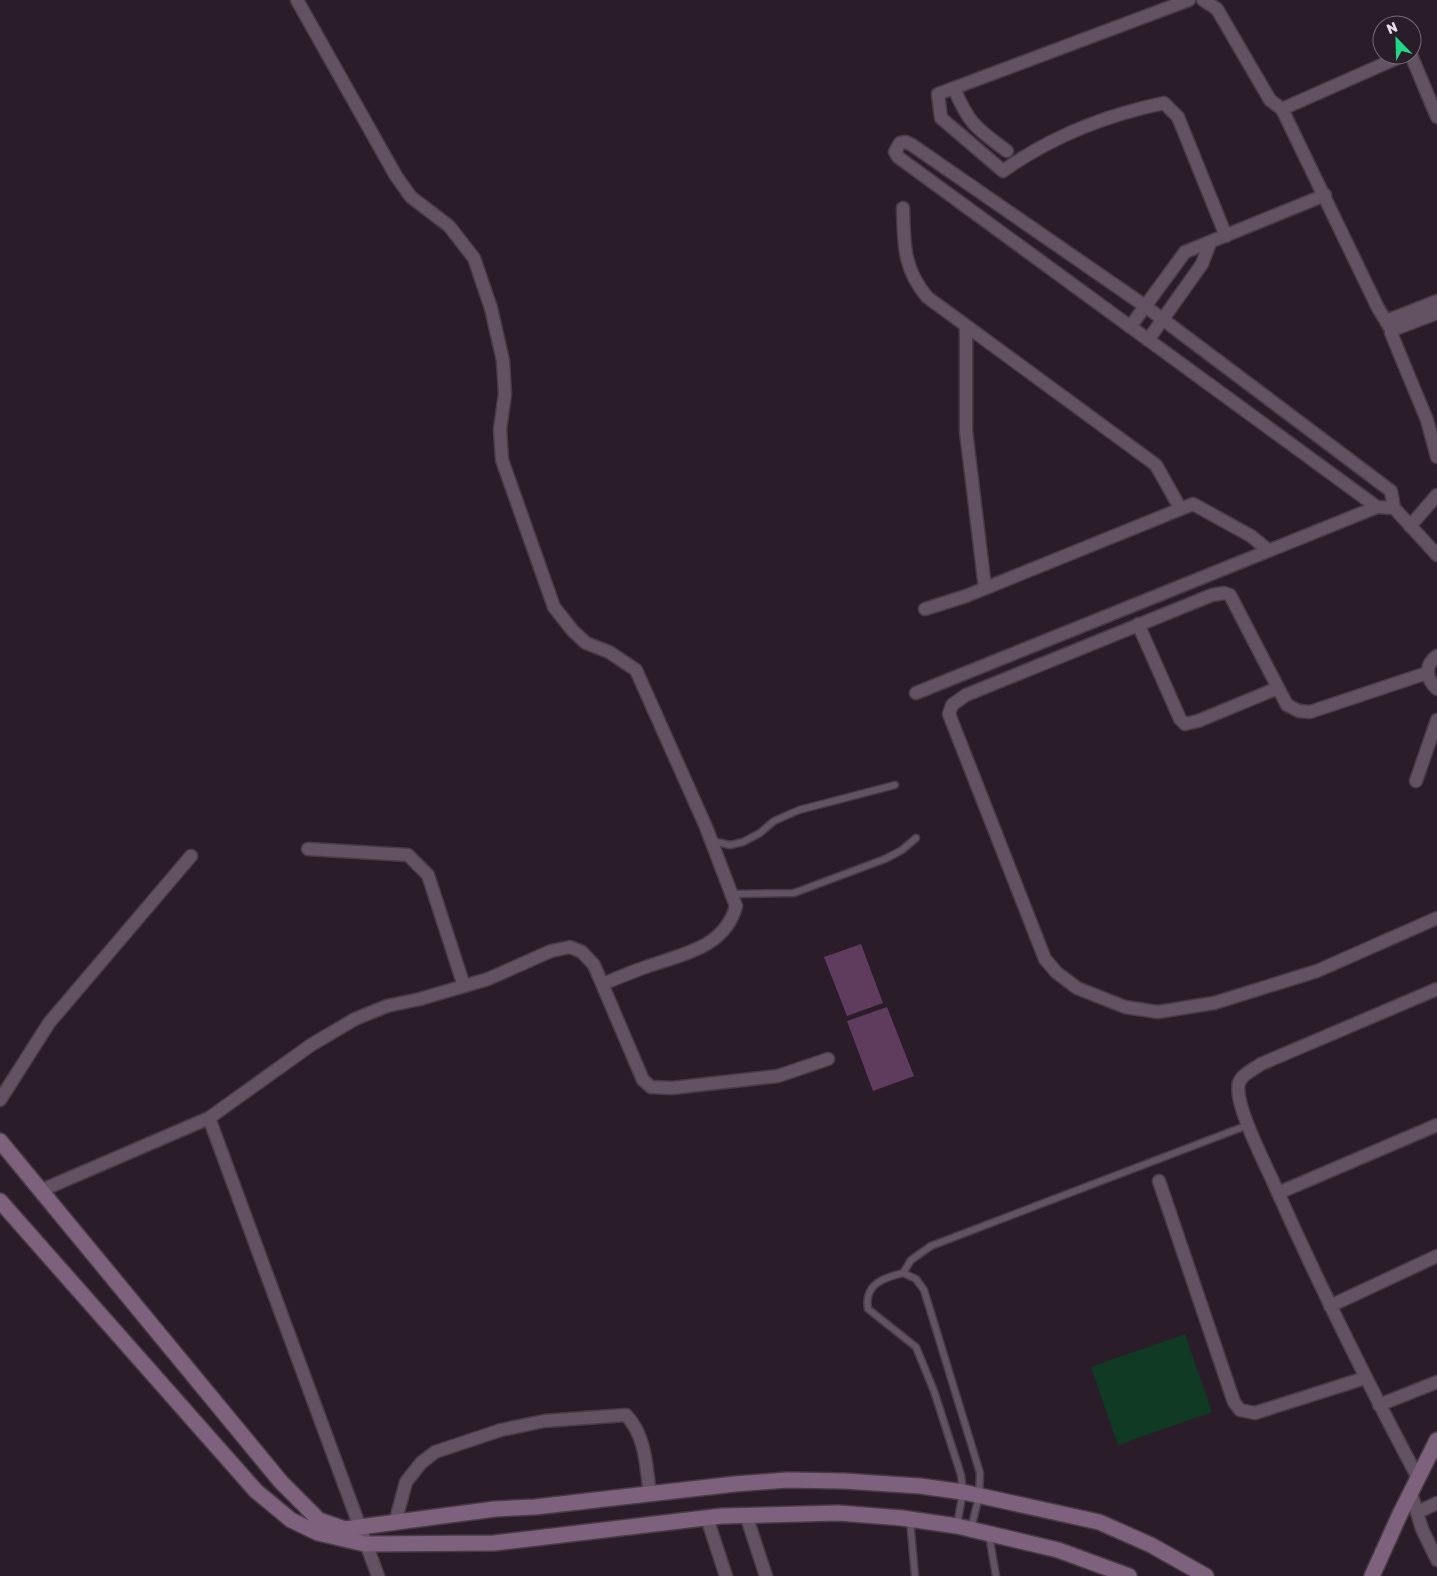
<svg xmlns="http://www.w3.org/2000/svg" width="1437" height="1576" viewBox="0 0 1437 1576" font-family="Rubik,sans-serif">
<rect width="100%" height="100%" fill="#2b1c2a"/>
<!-- green -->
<g fill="#5f3b5d">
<polygon points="861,944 883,1003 847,1016 824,957"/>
<polygon points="887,1007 914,1076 873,1091 847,1021"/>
</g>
<!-- building -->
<polygon fill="#103a24" points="1185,1334 1212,1412 1118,1445 1091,1367"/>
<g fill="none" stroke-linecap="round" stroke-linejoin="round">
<defs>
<g id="lane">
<polyline points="712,841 730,845 743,842 760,833 774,821 799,810 895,785"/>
<polyline points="731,894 794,893 885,859 902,850 916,838"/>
<polyline points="903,1273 911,1260 931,1246 1248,1125"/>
<polyline points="910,1520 915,1576"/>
<path d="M957,1525L963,1492L961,1475L934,1391L916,1347L868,1309C864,1284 883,1278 903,1273L916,1279L924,1290L980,1473L979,1496L971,1529"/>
<polyline points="989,1535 996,1576"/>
</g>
<g id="street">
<path d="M297,0L396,176L411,197L449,226L474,258L491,308L503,361L505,394L500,429L502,460L554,607L573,631L586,643L609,652L636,670L706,827L736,906C725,948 682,954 646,967C631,972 617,978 603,984"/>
<path d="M1189,0L938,94L941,118L1003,171C1052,136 1106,115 1164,103L1178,117L1226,236"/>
<polyline points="1203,0 1217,9 1270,100 1282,109 1378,308 1392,331"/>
<polyline points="1411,55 1437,117"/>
<path d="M954,88C968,123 977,129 1007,151"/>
<polyline points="1282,109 1404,55"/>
<path d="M903,208C904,244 903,268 927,297L1156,465L1180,508"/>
<polyline points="1437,313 1395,329 1391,333 1427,420 1437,457"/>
<polyline points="1386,321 1437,301"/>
<polyline points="966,326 966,431 985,588"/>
<polyline points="1130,327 1185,252 1325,195"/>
<polyline points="1148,340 1202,264 1210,243"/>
<polyline points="1394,508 1377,507 898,157 895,152 900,143 906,142 912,145 1145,306 1391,491 1394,508 1437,555"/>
<polyline points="1410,526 1437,495"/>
<polyline points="925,609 966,596 1193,504 1251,536 1268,550"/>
<polyline points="1138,624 1180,719 1185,724 1198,721 1278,688"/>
<path d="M1437,656C1424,665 1426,679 1437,689"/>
<polyline points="1427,673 1310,712 1299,711 1287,705 1230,595 1224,593 1212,595 966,695 952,705 949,714 1045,959 1056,972 1077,988 1125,1007 1158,1012 1214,1003 1317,971 1437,918"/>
<polyline points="916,693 1377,507"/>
<polyline points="1416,781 1437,720"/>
<polyline points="308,849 408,855 428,875 464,986"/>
<polyline points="0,1100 49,1023 191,856"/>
<polyline points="1159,1181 1234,1402 1240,1410 1255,1413 1365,1378"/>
<polyline points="42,1190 209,1118"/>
<polyline points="1278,1193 1437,1125"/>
<polyline points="1330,1306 1437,1256"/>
<polyline points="1379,1405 1437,1382"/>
<path d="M1418,1478C1367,1382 1319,1285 1275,1186C1266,1165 1233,1103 1239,1083C1241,1075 1254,1069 1261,1064L1437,989"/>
<polyline points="1411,1493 1422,1529 1437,1560"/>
<polyline points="1418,1512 1437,1503"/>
<polyline points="746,1515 766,1576"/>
<polyline points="707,1518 726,1576"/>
<path d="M395,1523L406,1482L421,1463L435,1452L501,1430L544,1421L626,1415C646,1436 646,1466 650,1494"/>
<polyline points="378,1576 209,1118 311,1045 355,1019 387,1006 420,999 488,979 551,951 570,947 582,952 594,965 643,1080 651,1087 672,1088 778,1076 828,1059"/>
</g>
<g id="secondary">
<polyline points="0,1141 281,1482 319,1520 345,1529 495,1509 535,1507 735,1484 787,1480 844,1481 920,1486 963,1492 1099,1522 1151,1545 1206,1576"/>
<polyline points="0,1201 256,1491 291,1520 318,1533 365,1544 494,1543 722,1516 839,1513 902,1518 957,1526 1058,1550 1129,1576"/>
<polyline points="1372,1576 1400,1514 1437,1440"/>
</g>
</defs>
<!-- lane casing -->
<use href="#lane" stroke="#473b46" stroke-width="9"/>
<!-- street casing -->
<use href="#street" stroke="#473b46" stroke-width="15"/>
<!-- secondary casing -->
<use href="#secondary" stroke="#473b46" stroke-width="18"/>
<!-- lane -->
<use href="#lane" stroke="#635262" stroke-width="6"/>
<!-- street -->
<use href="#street" stroke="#635262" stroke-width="12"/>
<!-- secondary -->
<use href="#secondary" stroke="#7e617c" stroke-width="15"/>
</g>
<!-- north arrow -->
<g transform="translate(1397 40) rotate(337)"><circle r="24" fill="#2b1c2a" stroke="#786b77"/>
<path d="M0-4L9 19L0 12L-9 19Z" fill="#21d887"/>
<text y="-8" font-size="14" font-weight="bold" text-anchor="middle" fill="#ece1eb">N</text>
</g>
</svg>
